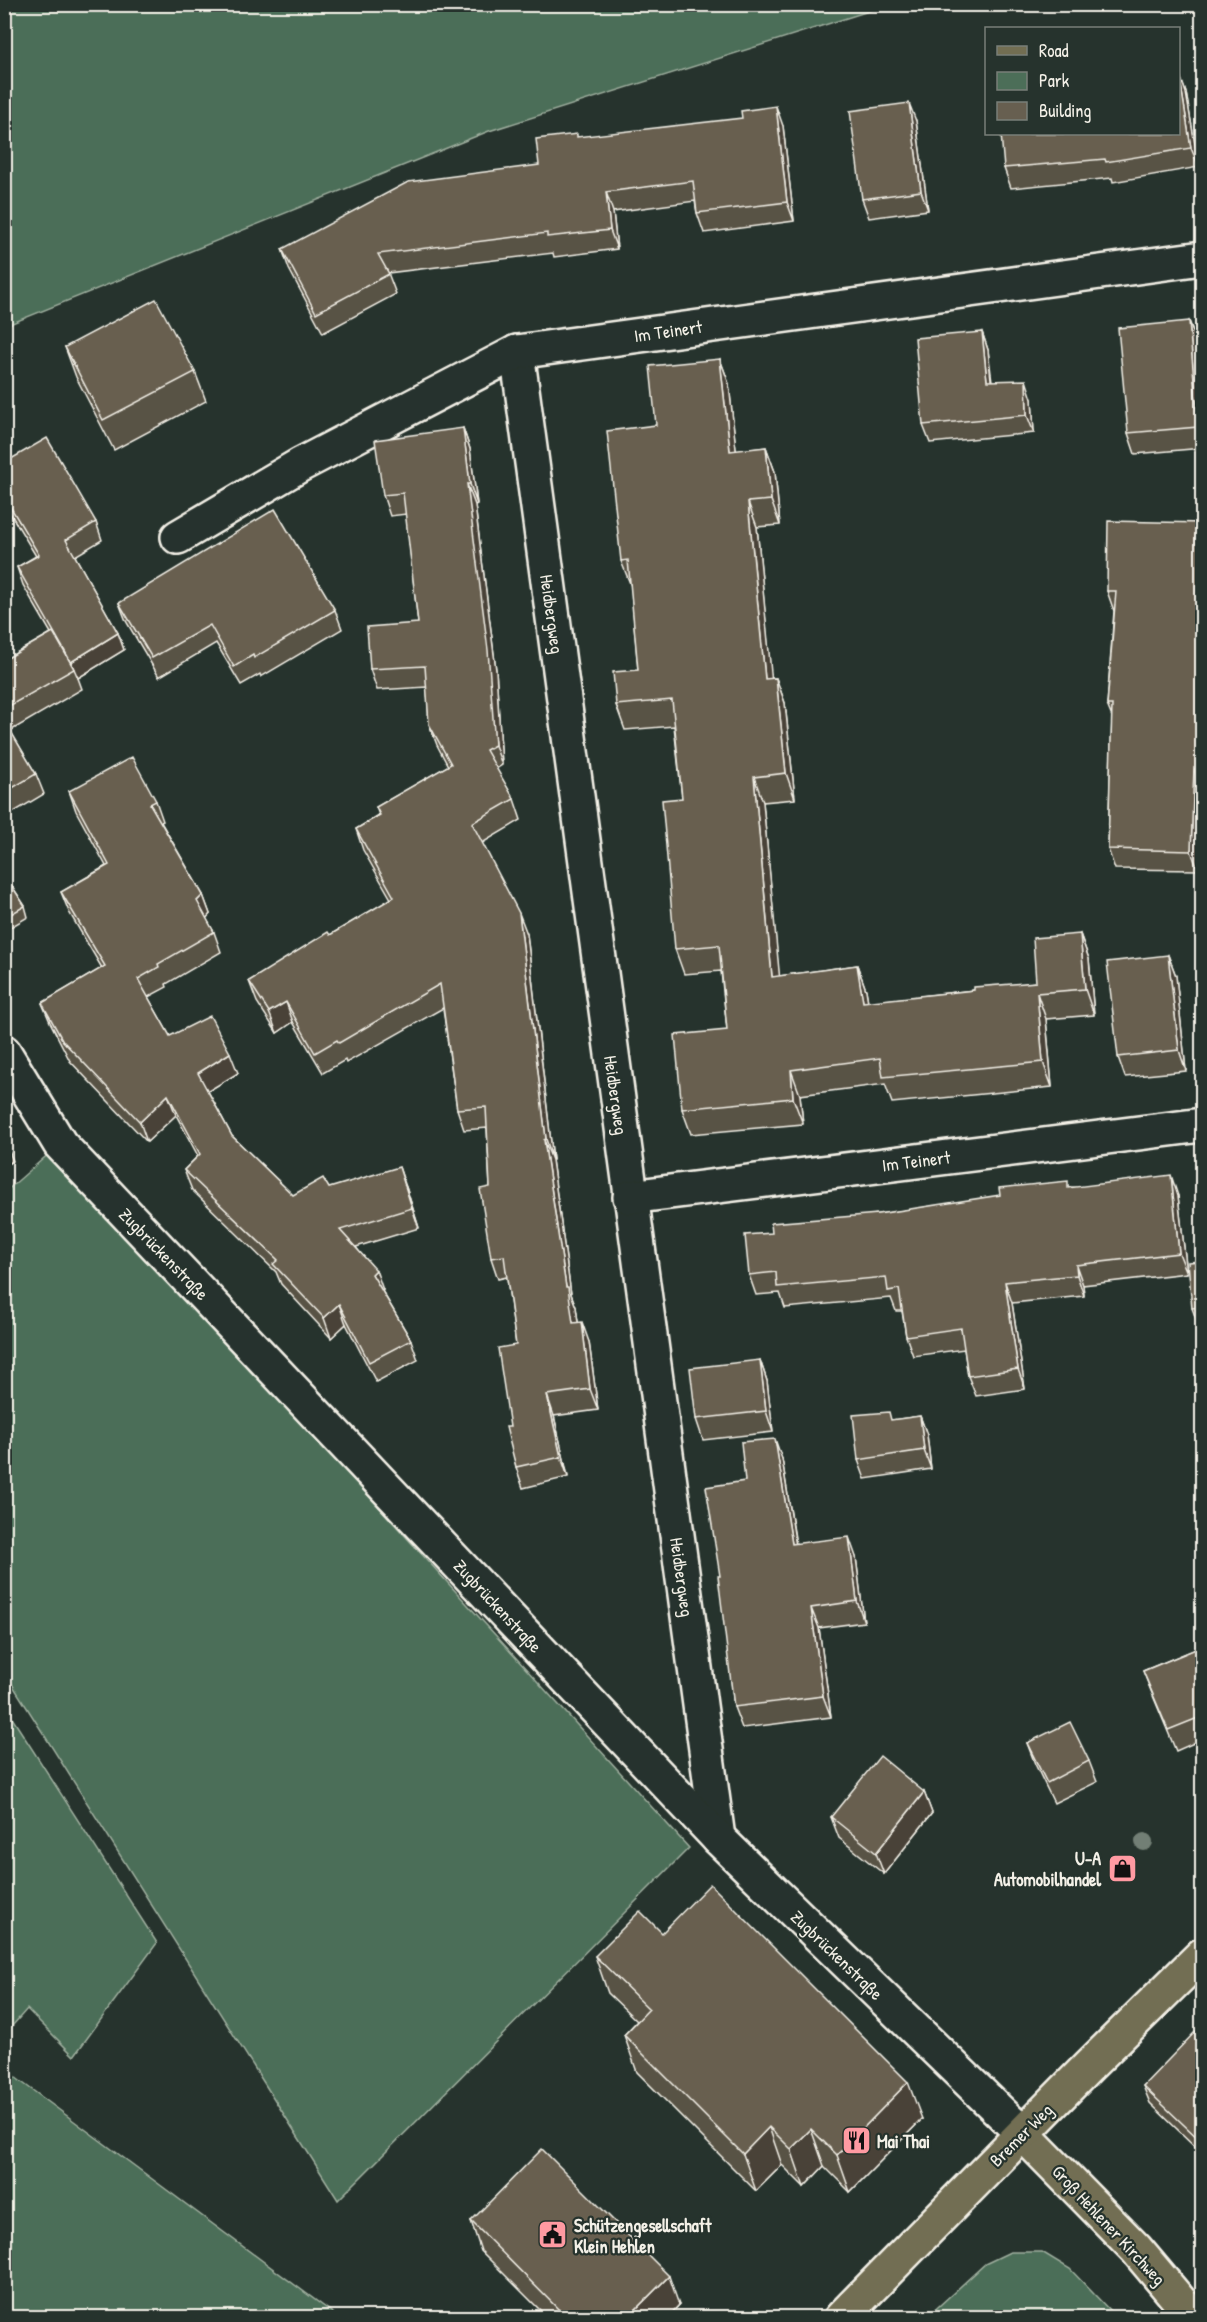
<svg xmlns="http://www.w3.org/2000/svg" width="1207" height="2322" viewBox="0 0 1207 2322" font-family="'Patrick Hand',sans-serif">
<rect width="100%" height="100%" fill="#26332d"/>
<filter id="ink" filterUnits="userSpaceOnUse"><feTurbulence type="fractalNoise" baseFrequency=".0167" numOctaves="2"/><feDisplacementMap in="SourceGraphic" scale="12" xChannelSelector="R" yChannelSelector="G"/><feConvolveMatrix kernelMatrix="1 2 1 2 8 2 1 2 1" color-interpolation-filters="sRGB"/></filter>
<g filter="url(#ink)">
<!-- green -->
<g fill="#4c6e58" stroke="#a0b0a0" stroke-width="1.5">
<polygon points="5,4 888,4 888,5 489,131 5,326"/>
<polygon points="60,1144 127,1230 689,1848 338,2200 5,1673 4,1193"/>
<polygon points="5,1707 157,1943 74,2056 27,2009 5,2034"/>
<polygon points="4,2069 338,2317 5,2317"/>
<polygon points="1010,2252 1042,2252 1070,2269 1116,2317 927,2317 985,2264"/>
</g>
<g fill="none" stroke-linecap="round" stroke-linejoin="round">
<defs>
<g id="minor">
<polyline points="517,352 718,1838"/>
<polyline points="178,537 300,465 517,352 1202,258"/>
<polyline points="4,1052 60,1144 718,1838 1023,2134"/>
<polyline points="630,1197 1202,1125"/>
</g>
<g id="major">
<polyline points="1023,2134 1136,2249 1194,2318"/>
<polyline points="841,2318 1089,2066 1202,1955"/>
</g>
</defs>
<!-- minor casing -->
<use href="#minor" stroke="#f4f1e8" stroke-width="38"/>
<!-- major casing -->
<use href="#major" stroke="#f4f1e8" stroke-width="38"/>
<!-- minor -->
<use href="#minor" stroke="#26332d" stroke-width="33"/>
<!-- major -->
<use href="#major" stroke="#726e52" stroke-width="33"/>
</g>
<!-- trees -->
<circle fill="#727f74" cx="1144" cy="1842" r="9"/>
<!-- wall -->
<g fill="#595245" stroke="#f4f1e8" stroke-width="1.5">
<polygon points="1179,73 1186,93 1199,167 1113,182 1112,178 1011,188 1004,168"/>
<polygon points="916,121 928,210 869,218 862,199"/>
<polygon points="783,126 794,221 704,233 697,213 695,201 613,212 617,249 554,257 553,253 388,273 396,294 323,333 289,269 282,249 539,165 578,137"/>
<polygon points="1189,321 1197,342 1203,409 1203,448 1135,454 1128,433"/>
<polygon points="982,332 988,350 992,381 1032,399 1034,433 930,443 923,425"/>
<polygon points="65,347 195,372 206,401 114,450 76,377"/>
<polygon points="720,359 729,384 736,451 766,447 775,472 780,525 757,527 771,678 776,678 785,703 795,799 763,802 779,976 857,965 866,990 868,1002 974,990 1036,982 1080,934 1089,959 1094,1015 1046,1019 1052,1087 892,1103 885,1084 800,1095 803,1124 691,1134 682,1109 727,1030 721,971 684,974 675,949 682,798 674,726 625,730 616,705 638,670 631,586 621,561 656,425"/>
<polygon points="463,428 470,449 477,504 475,505 496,670 502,765 496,769 514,799 521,820 482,843 527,934 553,1160 552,1160 571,1294 576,1307 578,1322 589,1342 598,1410 554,1416 568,1477 523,1488 516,1467 510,1427 516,1345 507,1277 498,1279 491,1258 490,1187 487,1128 464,1130 457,1109 443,1008 346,1063 345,1060 323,1073 293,1022 277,1033 257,1002 249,981 330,935 391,899 363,850 356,829 379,815 376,807 448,766 437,745 429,724 427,687 377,690 370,669 418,623 406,514 390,516 383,495"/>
<polygon points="4,463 96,522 102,540 75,556 118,633 124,650 78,678 82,689 10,731 36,774 44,794 4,818 4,660 51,633 23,585 17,567 36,556 4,503"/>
<polygon points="1203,523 1203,789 1201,788 1198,870 1115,869 1108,849 1112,717 1107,705 1114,611 1107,591"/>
<polygon points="119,603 335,610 342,629 261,677 260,674 241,685 216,643 159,677 126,621"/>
<polygon points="69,791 156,801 163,821 161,822 203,895 210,914 206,918 214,932 221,952 166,984 167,987 148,997 170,1036 238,1073 208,1091 232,1136 293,1195 329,1188 406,1187 419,1228 356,1247 383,1290 382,1291 411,1340 418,1360 376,1382 346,1324 331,1338 281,1284 276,1272 192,1190 184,1170 198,1156 176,1115 147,1142 70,1061 50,1022 42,1003 102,968 69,912 61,892 106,866 76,811"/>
<polygon points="4,874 25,906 28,917 4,931"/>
<polygon points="1168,955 1176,976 1186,1071 1125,1077 1118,1057"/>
<polygon points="4,1139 13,1161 4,1166"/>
<polygon points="1070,1187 1178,1196 1187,1273 1083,1285 1084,1296 1012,1303 1025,1389 976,1396 968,1376 964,1349 913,1356 906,1336 902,1311 896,1311 891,1298 785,1308 780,1293 756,1295 749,1275 772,1233 878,1214"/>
<polygon points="1203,1261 1203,1318 1196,1319 1192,1308"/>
<polygon points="760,1360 767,1381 773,1432 703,1440 696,1419"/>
<polygon points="920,1416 927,1435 931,1469 865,1479 858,1460 892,1420"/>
<polygon points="782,1459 796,1544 856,1557 864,1622 819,1628 831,1717 742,1728 734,1707 720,1576 745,1481"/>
<polygon points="1203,1646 1203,1739 1176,1751 1151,1691 1143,1671"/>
<polygon points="1027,1743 1089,1761 1097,1782 1054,1803 1035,1764"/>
<polygon points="924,1792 932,1813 884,1874 839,1838 831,1817"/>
<polygon points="662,1933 922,2119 850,2192 824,2166 804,2187 782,2165 756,2191 637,2072 624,2035 637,2021 608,1993 595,1956"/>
<polygon points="1203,2037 1203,2154 1150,2103 1143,2086"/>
<polygon points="471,2221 679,2305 667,2318 548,2318 481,2251"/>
</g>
<!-- shaded-wall -->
<g fill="#484238" stroke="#f4f1e8" stroke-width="1.5">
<polygon points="1179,73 1186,93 1199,167 1191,148"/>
<polygon points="909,103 916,121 928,210 921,191"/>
<polygon points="776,106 783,126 794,221 787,202"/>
<polygon points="606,192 613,212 617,249 610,230"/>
<polygon points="1189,321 1197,342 1203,409 1203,438 1198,427"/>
<polygon points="982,332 988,350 993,400 987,381"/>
<polygon points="720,359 729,384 739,477 730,451"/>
<polygon points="1026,380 1032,399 1034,433 1027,415"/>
<polygon points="463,428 470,449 477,504 470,484"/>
<polygon points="766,447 775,472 780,525 771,500"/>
<polygon points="467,484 475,505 496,670 502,765 495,745"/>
<polygon points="748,502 757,527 774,704 765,679"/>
<polygon points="118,633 124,650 78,678 71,662"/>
<polygon points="776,678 785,703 795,799 786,773"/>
<polygon points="1194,768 1201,788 1198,870 1191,851"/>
<polygon points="754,777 763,802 782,1002 772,977"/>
<polygon points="203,895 210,914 204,921 197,901"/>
<polygon points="519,913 527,934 553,1160 546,1139"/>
<polygon points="1080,934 1089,959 1094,1015 1085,989"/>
<polygon points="1168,955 1176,976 1186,1071 1179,1050"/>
<polygon points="857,965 866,990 872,1027 863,1002"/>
<polygon points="1037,993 1046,1019 1052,1087 1043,1062"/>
<polygon points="286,1002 293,1022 277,1033 269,1012"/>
<polygon points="230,1053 238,1073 205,1093 198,1073"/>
<polygon points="791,1070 800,1095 803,1124 793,1098"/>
<polygon points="168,1095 176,1115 147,1142 140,1122"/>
<polygon points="544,1140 552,1160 571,1294 576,1307 581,1344 573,1323 566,1287"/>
<polygon points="399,1167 406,1187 419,1228 412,1208"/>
<polygon points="1171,1175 1178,1196 1187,1273 1179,1253"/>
<polygon points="1076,1265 1083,1285 1084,1296 1077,1275"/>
<polygon points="376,1270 383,1290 379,1294 372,1274"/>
<polygon points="1005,1282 1012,1303 1025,1389 1018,1369"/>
<polygon points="339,1304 346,1324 331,1338 324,1318"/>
<polygon points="582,1322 589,1342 598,1410 590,1389"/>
<polygon points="760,1360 767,1381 773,1432 766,1411"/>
<polygon points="547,1395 554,1416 568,1477 561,1457"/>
<polygon points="920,1416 927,1435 931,1469 924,1450"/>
<polygon points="775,1439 782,1459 799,1565 792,1544"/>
<polygon points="849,1537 856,1557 864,1622 857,1601"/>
<polygon points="811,1608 819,1628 831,1717 823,1696"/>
<polygon points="924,1792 932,1813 884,1874 876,1853"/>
<polygon points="908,2082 922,2119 850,2192 837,2155"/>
<polygon points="769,2127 782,2165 756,2191 743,2154"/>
<polygon points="811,2129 824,2166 804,2187 791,2149"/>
<polygon points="669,2276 679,2305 667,2318 627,2318"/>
</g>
<!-- building -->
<g fill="#675f50" stroke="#f4f1e8" stroke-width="1.5">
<polygon points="1179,73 1191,148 1106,162 1105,159 1004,168 1001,134 1179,134"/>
<polygon points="909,103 921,191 862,199 850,111"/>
<polygon points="776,106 787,202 697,213 693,181 606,192 610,230 547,237 547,233 378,254 389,274 316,313 282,249 408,182 539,165 536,139 577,134 577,137 742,118 741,111"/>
<polygon points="156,299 195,372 103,420 65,347"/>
<polygon points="1189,321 1198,427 1128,433 1118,328"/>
<polygon points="982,332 987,381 1026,380 1027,415 923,425 915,338"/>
<polygon points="720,359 730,451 766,447 771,500 748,502 765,679 776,678 786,773 754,777 772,977 857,965 863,1002 974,990 974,987 1036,982 1033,938 1080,934 1085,989 1037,993 1043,1062 883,1077 880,1058 791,1070 793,1098 682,1109 675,1035 727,1030 719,945 675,949 662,800 682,798 672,700 616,705 613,672 638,670 628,560 621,561 607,431 656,425 650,366"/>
<polygon points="463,428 470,484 467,484 488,650 495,745 486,750 514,799 472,823 519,913 546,1139 544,1140 566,1287 568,1287 573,1323 582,1322 590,1389 547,1395 561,1457 516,1467 506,1427 510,1427 498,1348 516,1345 504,1256 491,1258 480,1189 490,1187 486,1107 457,1109 440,984 339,1043 337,1040 315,1053 286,1002 269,1012 249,981 328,932 330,935 394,897 356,829 380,815 376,807 451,764 429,724 425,666 370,669 367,627 418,623 403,493 383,495 375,440"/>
<polygon points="47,438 96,522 66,540 118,633 71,662 17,567 39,555 4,496 4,463"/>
<polygon points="275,509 335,610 254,658 253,655 234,667 210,625 152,658 119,603"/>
<polygon points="1108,521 1203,523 1203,707 1201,723 1203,723 1203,753 1201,772 1194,768 1191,851 1108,849 1112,705 1107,705 1116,591 1107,591"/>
<polygon points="53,632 74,669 4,709 4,660"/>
<polygon points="10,730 36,774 4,793 4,733"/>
<polygon points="132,757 156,801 150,804 203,895 197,901 214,932 158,964 159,967 138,979 170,1036 210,1016 230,1053 198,1073 232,1136 293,1195 323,1178 329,1188 399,1167 412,1208 340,1230 376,1270 372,1274 411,1340 369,1362 339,1304 324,1318 273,1264 278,1260 184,1170 200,1154 168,1095 140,1122 63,1041 42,1003 105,966 61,892 109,865 69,791"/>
<polygon points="4,874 25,906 4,918"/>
<polygon points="1168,955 1179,1050 1118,1057 1107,962"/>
<polygon points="1171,1175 1179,1253 1076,1265 1077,1275 1005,1282 1018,1369 968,1376 961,1328 906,1336 899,1289 888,1291 886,1277 777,1287 776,1272 749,1275 745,1235 772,1233 771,1223 878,1214 1000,1195 999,1188 1068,1181 1068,1188"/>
<polygon points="1203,1261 1203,1307 1192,1308 1188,1262"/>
<polygon points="760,1360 766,1411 696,1419 690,1368"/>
<polygon points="889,1412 891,1420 920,1416 924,1450 858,1460 853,1415"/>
<polygon points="775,1439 792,1544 849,1537 857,1601 811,1608 823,1696 734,1707 718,1576 720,1576 706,1487 745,1481 741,1442"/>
<polygon points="1203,1646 1203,1716 1168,1730 1143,1671"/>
<polygon points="1070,1722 1089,1761 1047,1783 1027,1743"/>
<polygon points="880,1756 924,1792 876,1853 831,1817"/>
<polygon points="710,1884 908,2082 837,2155 811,2129 791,2149 769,2127 743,2154 624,2035 649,2009 595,1956 640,1911 662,1933"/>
<polygon points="1196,2031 1203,2037 1203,2143 1143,2086"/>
<polygon points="542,2149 669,2276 627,2318 567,2318 471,2221"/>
</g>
</g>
<!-- icons -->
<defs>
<symbol id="shop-square" viewBox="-11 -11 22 22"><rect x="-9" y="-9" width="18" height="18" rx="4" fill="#ff9aa2" stroke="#26332d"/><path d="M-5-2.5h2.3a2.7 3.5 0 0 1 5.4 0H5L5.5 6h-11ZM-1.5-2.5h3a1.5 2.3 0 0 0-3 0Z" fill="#111"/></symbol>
<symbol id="restaurant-square" viewBox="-11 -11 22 22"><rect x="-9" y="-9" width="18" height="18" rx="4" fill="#ff9aa2" stroke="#26332d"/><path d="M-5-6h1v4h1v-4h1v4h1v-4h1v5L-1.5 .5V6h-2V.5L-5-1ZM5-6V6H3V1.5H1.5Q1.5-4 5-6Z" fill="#111"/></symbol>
<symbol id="civic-square" viewBox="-11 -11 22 22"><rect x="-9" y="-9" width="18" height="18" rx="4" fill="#ff9aa2" stroke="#26332d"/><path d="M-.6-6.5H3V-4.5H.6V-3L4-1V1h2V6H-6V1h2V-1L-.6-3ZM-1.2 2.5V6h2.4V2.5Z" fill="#111"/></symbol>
</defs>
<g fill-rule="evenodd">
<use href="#shop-square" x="1106" y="1852" width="33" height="33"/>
<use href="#restaurant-square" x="840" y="2124" width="33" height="33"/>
<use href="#civic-square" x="536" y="2218" width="33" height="33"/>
</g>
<g text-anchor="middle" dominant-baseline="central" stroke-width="4.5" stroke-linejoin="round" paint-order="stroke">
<!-- street labels -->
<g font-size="18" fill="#f4f1e8" stroke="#26332d">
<text transform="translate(668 331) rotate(-8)">Im Teinert</text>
<text transform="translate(552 614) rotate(82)">Heidbergweg</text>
<text transform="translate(616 1095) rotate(82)">Heidbergweg</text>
<text transform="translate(916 1161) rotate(-7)">Im Teinert</text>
<text transform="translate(164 1254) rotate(46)">Zugbrückenstraße</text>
<text transform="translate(682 1577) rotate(82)">Heidbergweg</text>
<text transform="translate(498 1606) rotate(47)">Zugbrückenstraße</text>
<text transform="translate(837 1955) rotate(44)">Zugbrückenstraße</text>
<text transform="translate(1021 2135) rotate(-45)">Bremer Weg</text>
<text transform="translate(1109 2225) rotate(47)">Groß Hehlener Kirchweg</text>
</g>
<!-- poi labels -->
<g font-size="18" font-weight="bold" fill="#f4f1e8" stroke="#26332d" text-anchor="start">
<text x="1101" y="1858" text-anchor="end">U-A<tspan x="1101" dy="21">Automobilhandel</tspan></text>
<text x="877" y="2141">Mai Thai</text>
<text x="574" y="2225">Schützengesellschaft<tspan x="574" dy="21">Klein Hehlen</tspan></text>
</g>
</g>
<!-- margin -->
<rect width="1207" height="2322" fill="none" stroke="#26332d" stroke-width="24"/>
<rect x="12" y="12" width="1183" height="2298" fill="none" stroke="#f4f1e8" stroke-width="2" filter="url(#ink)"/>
<!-- legend -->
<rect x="985" y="27" width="195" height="108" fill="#26332d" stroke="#787f78" stroke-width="1.5"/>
<rect x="997" y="46" width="30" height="9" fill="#726e52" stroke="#787f78" stroke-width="1.5"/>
<text x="1039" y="57" font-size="18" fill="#f4f1e8">Road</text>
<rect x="997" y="72" width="30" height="18" fill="#4c6e58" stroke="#787f78" stroke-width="1.5"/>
<text x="1039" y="87" font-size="18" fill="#f4f1e8">Park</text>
<rect x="997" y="102" width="30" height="18" fill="#675f50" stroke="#787f78" stroke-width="1.5"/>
<text x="1039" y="117" font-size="18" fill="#f4f1e8">Building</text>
</svg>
